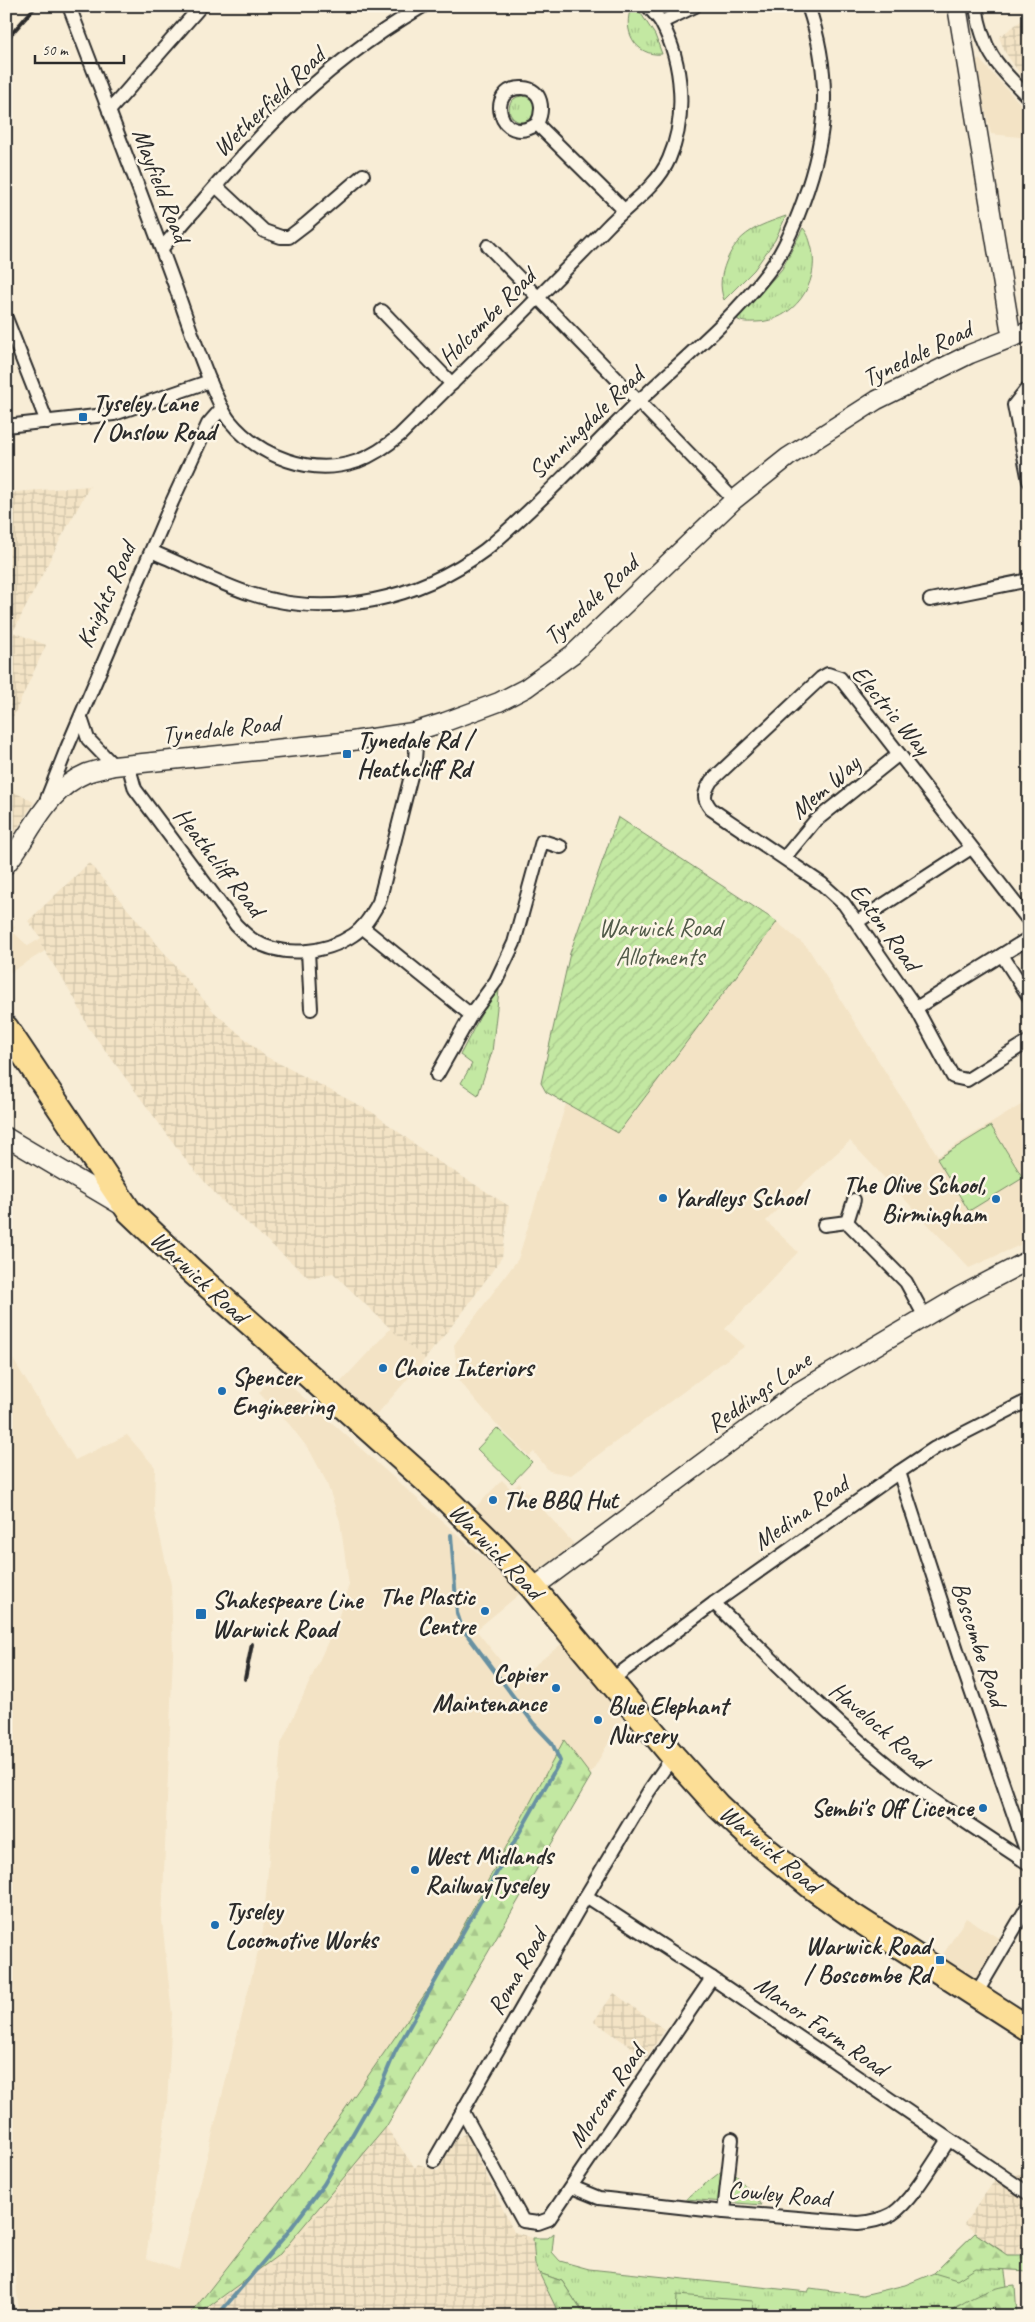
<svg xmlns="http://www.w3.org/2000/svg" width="1035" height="2322" viewBox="0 0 1035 2322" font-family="Caveat,sans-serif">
<defs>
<pattern id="industrial-grid" width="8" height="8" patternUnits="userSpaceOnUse" patternTransform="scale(1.25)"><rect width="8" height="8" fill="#f3e3c5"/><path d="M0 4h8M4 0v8" fill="none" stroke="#d0c3a9"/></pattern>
<pattern id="grass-tufts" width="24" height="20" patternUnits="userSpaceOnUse" patternTransform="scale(1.25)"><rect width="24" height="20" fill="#c3e8a2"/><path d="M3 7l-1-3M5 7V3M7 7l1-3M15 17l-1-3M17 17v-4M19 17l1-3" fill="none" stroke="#a8c78c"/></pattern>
<pattern id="forest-firs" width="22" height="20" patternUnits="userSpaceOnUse" patternTransform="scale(1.25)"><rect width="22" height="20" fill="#c3e8a2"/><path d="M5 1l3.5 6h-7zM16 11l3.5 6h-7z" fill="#a8c78c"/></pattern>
<pattern id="garden-furrows" width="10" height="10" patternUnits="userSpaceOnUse" patternTransform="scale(1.25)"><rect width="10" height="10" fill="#c3e8a2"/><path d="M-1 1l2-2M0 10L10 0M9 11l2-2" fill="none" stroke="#a8c78c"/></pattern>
</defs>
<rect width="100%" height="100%" fill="#f8edd6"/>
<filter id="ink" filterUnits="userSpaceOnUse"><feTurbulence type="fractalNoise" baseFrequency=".02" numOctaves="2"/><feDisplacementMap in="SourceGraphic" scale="10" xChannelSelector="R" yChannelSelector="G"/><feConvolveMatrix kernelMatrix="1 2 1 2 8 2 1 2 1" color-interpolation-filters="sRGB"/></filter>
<g filter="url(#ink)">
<!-- built -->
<g fill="#f3e3c5">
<polygon points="979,59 1029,113 1029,138 991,134 974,63"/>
<polygon points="6,921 15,927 12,931 28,946 38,940 45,951 6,975"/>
<polygon points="777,922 808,948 938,1156 1029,1100 1029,1241 969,1268 850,1141 808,1179 766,1221 798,1252 725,1329 745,1346 571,1475 549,1471 534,1452 529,1456 499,1427 459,1381 454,1345 518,1259 566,1104 618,1133"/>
<polygon points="391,1328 425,1359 372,1420 337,1386"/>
<polygon points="6,1348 75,1460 127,1435 155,1467 154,1510 171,1585 173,1654 162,1920 172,2014 167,2105 146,2258 179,2269 263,1931 275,1785 278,1779 281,1744 336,1624 349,1585 340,1521 326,1481 310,1451 289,1424 259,1393 275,1372 522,1592 476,1630 516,1680 564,1642 623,1718 386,2127 285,2256 196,2316 19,2316 6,2164"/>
<polygon points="502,1480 512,1490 519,1483 574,1544 539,1570 532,1572 473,1510"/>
<polygon points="966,1918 1000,1939 975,1983 939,1961"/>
</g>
<!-- industrial -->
<g fill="url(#industrial-grid)">
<polygon points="1029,15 1029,87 1005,52 999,37"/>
<polygon points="90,486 61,538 13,632 46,645 6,732 6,497 16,492"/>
<polygon points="6,788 34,802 6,846"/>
<polygon points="89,863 214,1012 265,1056 372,1112 436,1160 509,1206 502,1257 463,1312 425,1359 395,1333 333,1273 309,1278 220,1199 189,1164 88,1027 75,999 38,940 41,938 28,921"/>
<polygon points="614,1993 665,2030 646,2058 594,2021"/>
<polygon points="386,2127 415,2168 418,2164 438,2171 455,2140 466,2133 514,2232 533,2238 535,2264 560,2316 196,2316 285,2256"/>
<polygon points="1029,2172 1029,2253 1007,2255 964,2224 995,2180"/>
</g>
<!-- grass -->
<g fill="url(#grass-tufts)" stroke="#778a66">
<path d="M632,6H636L655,35L662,54C635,57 621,29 632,6Z"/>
<circle cx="522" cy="109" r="13"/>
<path d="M786,216L775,240L754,270L724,300C719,286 721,275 726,262C738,232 758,226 786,216Z"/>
<path d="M803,228C808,233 810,241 812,249C820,284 793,322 756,322C749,322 742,323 737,319L782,269Z"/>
<polygon points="1029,392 1029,454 1019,406"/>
<polygon points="499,990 492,1052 478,1095 461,1083 472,1064 460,1055 485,1007"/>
<polygon points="723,2170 735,2174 762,2205 686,2199"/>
<polygon points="554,2233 552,2252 560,2261 589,2269 808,2292 810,2288 863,2295 905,2285 934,2273 975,2233 1002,2251 1007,2286 957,2306 945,2316 914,2316 901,2308 896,2316 585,2316 562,2281 539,2273 535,2264 533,2238 548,2238"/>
</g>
<!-- forest -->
<g fill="url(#forest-firs)" stroke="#778a66">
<polygon points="564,1740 591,1776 386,2127 280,2254 196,2316 189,2316 297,2178 432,1984"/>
<polygon points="975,2233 1007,2255 1029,2255 1029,2271 976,2268 957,2280 934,2273"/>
<polygon points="539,2273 562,2281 585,2316 560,2316"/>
<path d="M1015,2285L1017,2316H945C964,2300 990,2287 1015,2285Z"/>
</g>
<!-- garden -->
<polygon fill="url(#garden-furrows)" stroke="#778a66" points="618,817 777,922 618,1133 546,1092 541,1083 570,953"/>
<!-- pitch -->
<g fill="#c3e8a2" stroke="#778a66">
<polygon points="991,1126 1023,1178 969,1211 937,1159"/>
<polygon points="497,1428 532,1462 512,1483 477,1449"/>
<polygon points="677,2295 753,2301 752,2316 676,2316"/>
</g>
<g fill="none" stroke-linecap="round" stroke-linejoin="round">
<!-- stream -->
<polyline stroke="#6891a2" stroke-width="4" points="217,2316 285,2236 324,2184 382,2083 395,2052 560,1761 552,1743 534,1724 462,1628 457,1613 451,1535"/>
<defs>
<g id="street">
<path d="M69,6C104,98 140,190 174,283C187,319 199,357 215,393C219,402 223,412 229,420C259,457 312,477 358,461C374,455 387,446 400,435C470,366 540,297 608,226C628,205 657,187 669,159C687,118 683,63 662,24C659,17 652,12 648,6"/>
<path d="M976,6C983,53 997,65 1029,98"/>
<polyline points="662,22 695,6"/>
<polyline points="109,111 201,6"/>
<path d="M537,124C544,110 543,89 523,88C484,86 499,149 537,124L624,210"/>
<polyline points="216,186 264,231 281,237 289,237 306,224 363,175"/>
<polyline points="488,246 734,500"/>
<path d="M162,248C201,203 239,157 281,115C323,73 372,36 423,6"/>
<polyline points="382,311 452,384"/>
<polyline points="6,318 47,422"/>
<polyline points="1025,391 1014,405 1029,481"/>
<polyline points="6,426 114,414 210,381"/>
<path d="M153,552C185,565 217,583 251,594C331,620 419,599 485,550C539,505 587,452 637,403C680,362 733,319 768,272C784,251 794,227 803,202C828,134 832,75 808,6"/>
<polyline points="930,600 1029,580"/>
<polyline points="81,718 88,739 114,766"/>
<path d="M128,764L135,789L236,925C241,930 247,936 253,940C282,958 325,954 353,935C365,927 372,914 379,902L415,760L416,746L413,732"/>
<polyline points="46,801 67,748 172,502 208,424 222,408"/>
<polyline points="785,857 814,822 899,754"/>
<path d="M1029,921L840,678L828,674L821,678L711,781C704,793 702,798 711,809L822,884L844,904L916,1008L1029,938"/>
<polyline points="857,922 971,848"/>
<polyline points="362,927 471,1015"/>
<polyline points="308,951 311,1009"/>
<polyline points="1002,955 1029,997"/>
<polyline points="916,1008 953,1077 967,1080 1029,1041"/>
<polyline points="437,1075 471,1015 496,981 514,943 542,841 561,847"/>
<polyline points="847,1222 854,1200"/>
<polyline points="824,1225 847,1222 906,1282 925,1317"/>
<polyline points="899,1472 962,1665 1029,1859"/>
<path d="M714,1603C773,1660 831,1719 895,1771C937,1805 984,1834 1029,1864"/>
<polyline points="611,1680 714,1603 899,1472 935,1448 1029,1400"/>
<polyline points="586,1896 712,1978 1029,2194"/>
<polyline points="976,1994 1029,1904"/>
<polyline points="463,2112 523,2221 538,2223 549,2219 712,1978"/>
<polyline points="434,2161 586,1896 649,1791 673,1756"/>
<path d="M572,2187L599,2198L724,2212L858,2223C870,2222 881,2220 892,2214C911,2202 935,2160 948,2141"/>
<polyline points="724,2212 732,2139"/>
</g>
<g id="secondary">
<polyline points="957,6 1010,328 1014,336"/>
<path d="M6,865C32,833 46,790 87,773C96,770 105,768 114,766L352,741L413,732L445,722L499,702L526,688L573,654L734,500L788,457L877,400L970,354L1029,331"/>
<polyline points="6,1137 124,1207"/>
<polyline points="533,1588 798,1392 960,1296 1029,1260"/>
</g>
<polyline id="highway" points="6,1028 129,1211 193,1272 439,1492 490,1542 533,1588 673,1756 718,1806 752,1838 812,1887 850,1914 1029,2029"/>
</defs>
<!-- street casing -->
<use href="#street" stroke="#2b2b2b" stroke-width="16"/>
<!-- secondary casing -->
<use href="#secondary" stroke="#2b2b2b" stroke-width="21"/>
<!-- highway casing -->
<use href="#highway" stroke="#2b2b2b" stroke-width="28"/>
<!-- street -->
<use href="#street" stroke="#fcf5e5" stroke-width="12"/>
<!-- secondary -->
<use href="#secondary" stroke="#fcf5e5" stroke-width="18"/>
<!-- highway -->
<use href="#highway" stroke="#fcde96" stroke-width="24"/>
<!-- rail -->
<g stroke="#2b2b2b" stroke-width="4">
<polyline points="6,40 36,6"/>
<polyline points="245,1679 252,1644"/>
<polyline points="6,2245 13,2316"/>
</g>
</g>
</g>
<!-- markers -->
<g fill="#1f6fb2" stroke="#fcf5e5" stroke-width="2">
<rect x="78" y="412" width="10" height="10" rx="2.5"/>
<rect x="342" y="749" width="10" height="10" rx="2.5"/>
<circle cx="663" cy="1198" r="5"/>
<circle cx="996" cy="1199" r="5"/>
<circle cx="383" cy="1368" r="5"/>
<circle cx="222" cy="1391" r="5"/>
<circle cx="493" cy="1500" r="5"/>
<circle cx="485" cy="1611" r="5"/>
<rect x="195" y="1608" width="12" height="12" rx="2.5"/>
<circle cx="556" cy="1688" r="5"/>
<circle cx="598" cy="1720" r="5"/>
<circle cx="983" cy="1808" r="5"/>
<circle cx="415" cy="1870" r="5"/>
<circle cx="215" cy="1925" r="5"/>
<rect x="935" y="1955" width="10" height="10" rx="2.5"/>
</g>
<g text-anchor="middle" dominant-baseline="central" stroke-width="5" stroke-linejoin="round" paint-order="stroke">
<!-- street labels -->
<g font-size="25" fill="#2b2b2b" stroke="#fcf5e5">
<text transform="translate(269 102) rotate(-44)">Wetherfield Road</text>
<text transform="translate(161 185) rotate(69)">Mayfield Road</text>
<text transform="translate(487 317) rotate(-45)">Holcombe Road</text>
<text transform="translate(917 354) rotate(-26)">Tynedale Road</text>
<text transform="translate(586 423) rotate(-44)">Sunningdale Road</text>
<text transform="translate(106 595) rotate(-66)">Knights Road</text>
<text transform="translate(591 600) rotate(-43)">Tynedale Road</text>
<text transform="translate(891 710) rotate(50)">Electric Way</text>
<text transform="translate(221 729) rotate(-6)">Tynedale Road</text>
<text transform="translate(825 787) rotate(-41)">Mem Way</text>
<text transform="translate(219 862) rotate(52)">Heathcliff Road</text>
<text transform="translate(885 927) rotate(54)">Eaton Road</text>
<text transform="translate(199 1277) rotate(43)">Warwick Road</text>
<text transform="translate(759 1392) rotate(-35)">Reddings Lane</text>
<text transform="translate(801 1513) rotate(-35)">Medina Road</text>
<text transform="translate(496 1551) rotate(46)">Warwick Road</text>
<text transform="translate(979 1644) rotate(72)">Boscombe Road</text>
<text transform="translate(879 1725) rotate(40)">Havelock Road</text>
<text transform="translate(770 1849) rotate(40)">Warwick Road</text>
<text transform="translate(517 1972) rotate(-60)">Roma Road</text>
<text transform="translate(821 2026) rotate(35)">Manor Farm Road</text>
<text transform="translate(606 2096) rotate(-56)">Morcom Road</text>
<text transform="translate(779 2194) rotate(5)">Cowley Road</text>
</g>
<!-- poi labels -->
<g font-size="25" font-weight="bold" fill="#2b2b2b" stroke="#fcf5e5" text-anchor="start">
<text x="93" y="403">Tyseley Lane<tspan x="93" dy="29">/ Onslow Road</tspan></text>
<text x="357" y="740">Tynedale Rd /<tspan x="357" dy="29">Heathcliff Rd</tspan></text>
<text x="986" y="1185" text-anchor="end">The Olive School,<tspan x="986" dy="29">Birmingham</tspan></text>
<text x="673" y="1198">Yardleys School</text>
<text x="393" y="1368">Choice Interiors</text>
<text x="232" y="1377">Spencer<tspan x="232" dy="29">Engineering</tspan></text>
<text x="503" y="1500">The BBQ Hut</text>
<text x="475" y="1597" text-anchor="end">The Plastic<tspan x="475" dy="29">Centre</tspan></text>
<text x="212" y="1600">Shakespeare Line<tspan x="212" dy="29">Warwick Road</tspan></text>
<text x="546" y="1674" text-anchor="end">Copier<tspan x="546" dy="29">Maintenance</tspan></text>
<text x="608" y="1706">Blue Elephant<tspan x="608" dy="29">Nursery</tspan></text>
<text x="973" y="1808" text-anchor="end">Sembi's Off Licence</text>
<text x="425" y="1856">West Midlands<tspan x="425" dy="29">RailwayTyseley</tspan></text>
<text x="225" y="1911">Tyseley<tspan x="225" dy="29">Locomotive Works</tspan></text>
<text x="930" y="1946" text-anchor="end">Warwick Road<tspan x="930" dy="29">/ Boscombe Rd</tspan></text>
</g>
<!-- park labels -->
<g font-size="25" fill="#515a49" stroke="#fcf5e5">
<text x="660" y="928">Warwick Road<tspan x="660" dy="29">Allotments</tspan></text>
</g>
</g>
<!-- margin -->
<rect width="1035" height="2322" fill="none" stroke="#fcf5e5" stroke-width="25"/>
<rect x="12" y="12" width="1010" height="2297" fill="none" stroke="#2b2b2b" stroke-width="2" filter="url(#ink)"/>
<!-- scale -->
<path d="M35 55v8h89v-8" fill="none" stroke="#2b2b2b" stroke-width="2.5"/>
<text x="42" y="55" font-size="15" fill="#2b2b2b" stroke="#fcf5e5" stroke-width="4" paint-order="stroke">50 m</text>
</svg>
